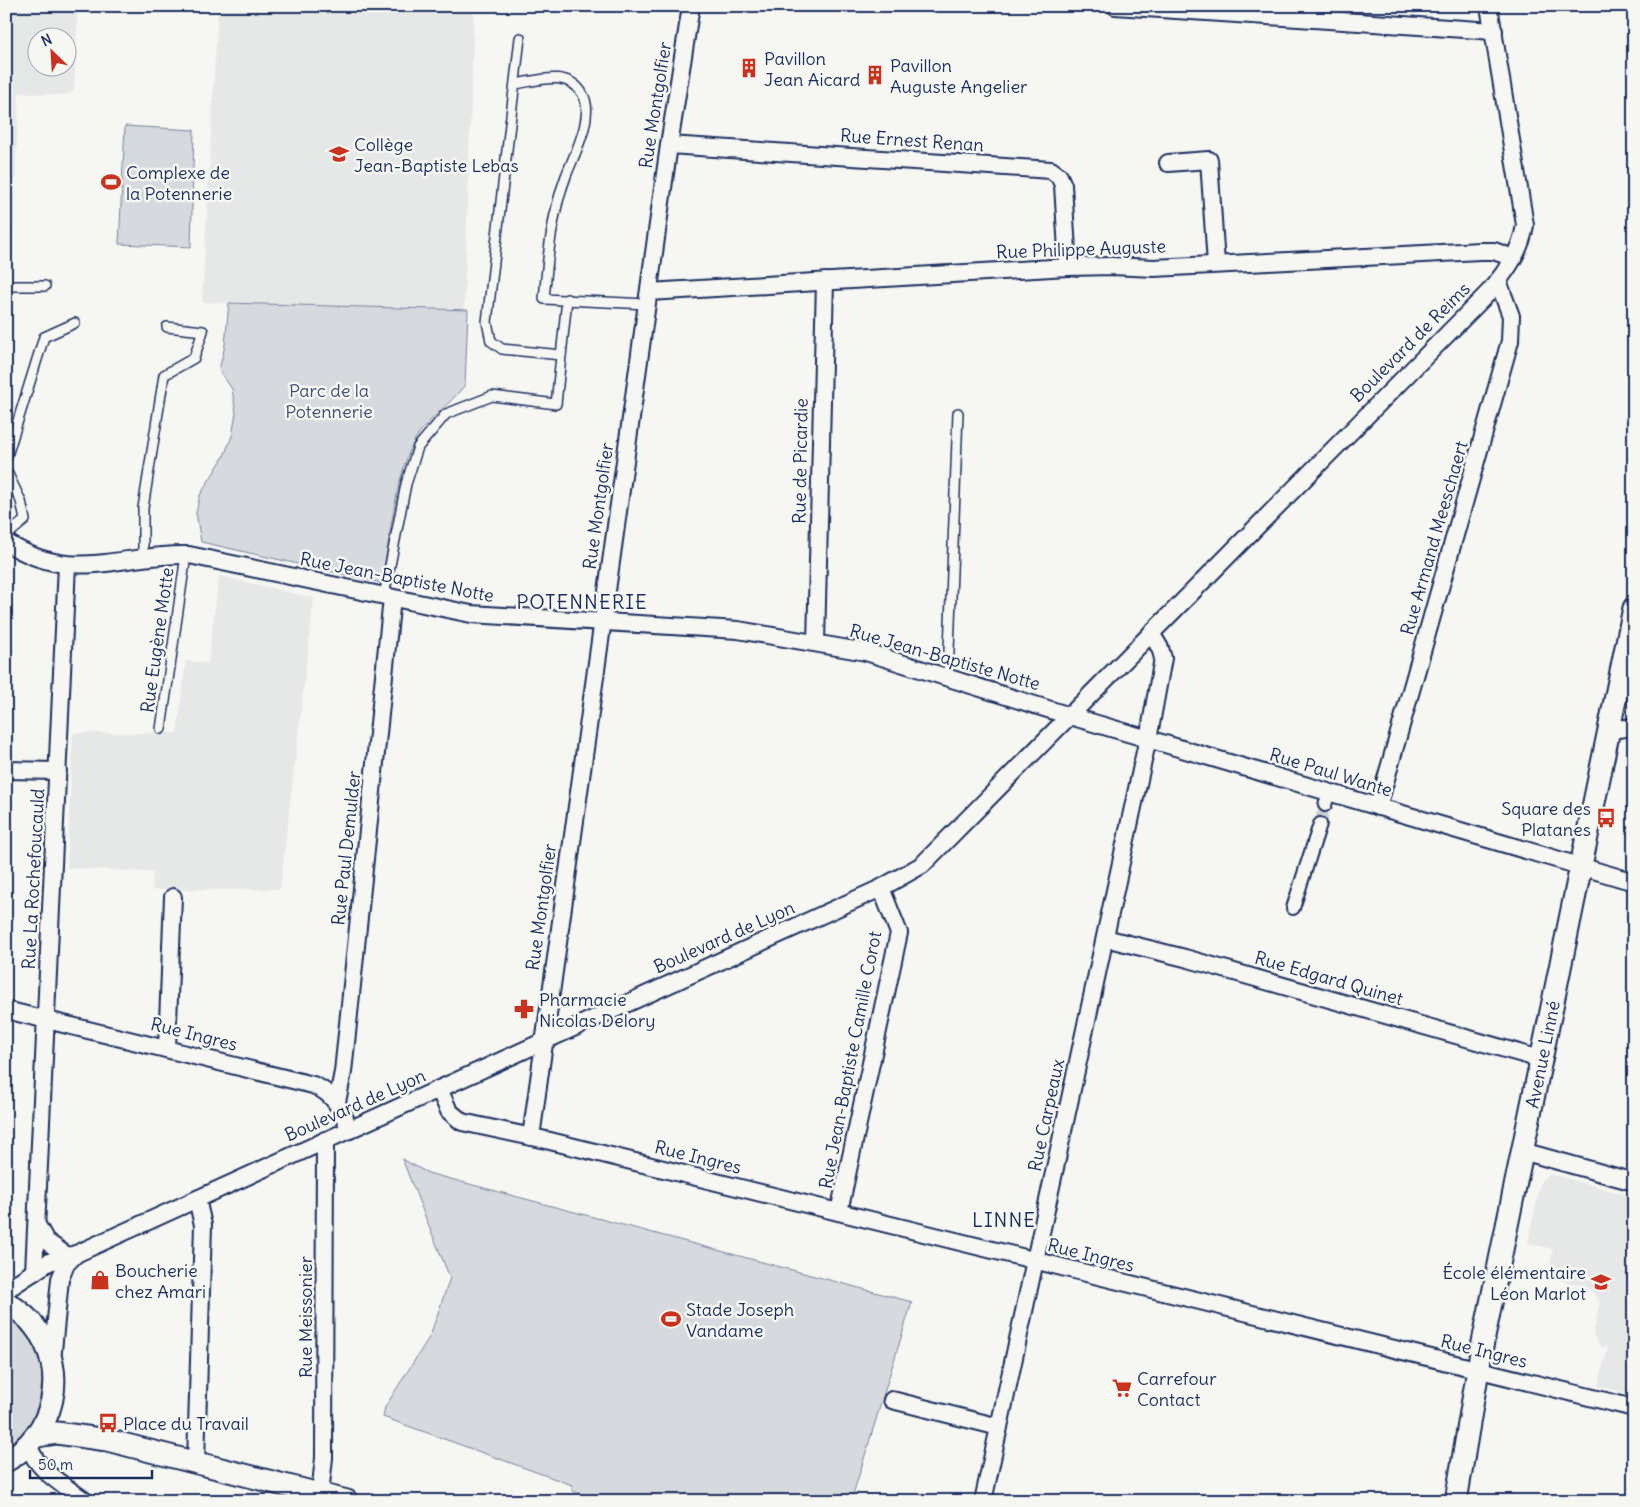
<svg xmlns="http://www.w3.org/2000/svg" width="1640" height="1507" viewBox="0 0 1640 1507" font-family="Delius,sans-serif">
<rect width="100%" height="100%" fill="#f6f6f2"/>
<filter id="ink" filterUnits="userSpaceOnUse"><feTurbulence type="fractalNoise" baseFrequency=".02" numOctaves="2"/><feDisplacementMap in="SourceGraphic" scale="10" xChannelSelector="R" yChannelSelector="G"/><feConvolveMatrix kernelMatrix="1 2 1 2 8 2 1 2 1" color-interpolation-filters="sRGB"/></filter>
<g filter="url(#ink)">
<!-- built -->
<g fill="#e6e7e7" fill-rule="evenodd">
<path d="M6,6H78L74,91L66,95L19,93L11,278H6ZM38,38H68V68H38Z"/>
<polygon points="218,6 474,6 464,310 202,302"/>
<polygon points="219,576 314,598 280,889 152,890 153,872 67,868 73,733 177,733 186,661 208,663"/>
<polygon points="1551,1174 1634,1197 1634,1395 1598,1386 1608,1347 1601,1347 1593,1336 1600,1301 1587,1286 1548,1278 1553,1249 1528,1243 1541,1180"/>
</g>
<!-- green -->
<g fill="#d6d9dd" stroke="#78849e">
<polygon points="125,126 194,130 191,247 119,244"/>
<path d="M229,303L468,310L465,385C452,402 434,415 420,432C397,462 389,544 382,583L201,542L196,513L200,495L224,456L232,436L236,413L232,389L219,370L225,345Z"/>
<polygon points="402,1159 428,1173 912,1302 851,1501 602,1501 572,1491 572,1485 383,1417 385,1407 430,1336 450,1278"/>
<polygon points="6,1316 26,1328 43,1367 40,1400 33,1426 20,1440 6,1449"/>
</g>
<g fill="none" stroke-linecap="round" stroke-linejoin="round">
<!-- pedestrian-tunnel -->
<polyline stroke="#caced4" stroke-width="12" stroke-dasharray="12 6" stroke-linecap="butt" points="1320,824 1325,805"/>
<defs>
<g id="service">
<polyline points="520,38 487,322 491,341 502,349 561,355"/>
<path d="M515,84C537,81 567,69 582,93C596,114 574,155 566,176C551,216 548,257 544,299L647,304"/>
<polyline points="6,286 45,286"/>
<polyline points="6,459 44,337 75,323"/>
<polyline points="6,470 21,501 25,520 6,536"/>
<polyline points="143,558 143,508 164,375 194,358 203,331 167,327"/>
<polyline points="384,596 406,484 418,447 446,414 492,396 556,404 567,299"/>
<polyline points="948,677 958,413"/>
<polyline points="161,729 186,555"/>
</g>
<g id="pedestrian">
<polyline points="1325,805 1329,792"/>
<polyline points="1293,908 1320,824"/>
</g>
<g id="minor">
<polyline points="1115,6 1494,31"/>
<polyline points="669,145 1051,170 1059,176 1063,185 1068,267"/>
<polyline points="1168,163 1209,160 1216,264"/>
<polyline points="649,292 1068,267 1112,266 1154,268 1480,251 1494,251 1513,258"/>
<path d="M6,542C72,585 120,553 189,555L471,614L738,630L866,652L1070,716L1634,882"/>
<polyline points="816,643 825,281"/>
<polyline points="1609,730 1634,727"/>
<polyline points="6,770 58,771"/>
<polyline points="1378,807 1510,341 1511,316 1498,281"/>
<polyline points="1105,938 1185,958 1540,1059"/>
<path d="M6,1010L313,1085C335,1094 341,1109 350,1130"/>
<polyline points="167,1047 173,897"/>
<polyline points="439,1089 449,1111 462,1122 546,1140 1634,1408"/>
<polyline points="337,1102 343,1072 392,598"/>
<polyline points="531,1137 669,145 691,6"/>
<polyline points="1522,1151 1634,1182"/>
<polyline points="839,1212 899,933 881,888"/>
<polyline points="37,1225 46,1241 66,1255"/>
<polyline points="34,1272 67,565"/>
<path d="M6,1290L49,1262L76,1254L881,888L922,865L1488,293C1505,273 1521,252 1525,225L1489,6"/>
<polyline points="52,1361 60,1279 66,1264 76,1254"/>
<polyline points="892,1400 999,1427"/>
<path d="M29,1446C36,1470 65,1486 85,1501"/>
<polyline points="196,1462 203,1225 197,1199"/>
<polyline points="320,1494 324,1458 325,1140"/>
<polyline points="983,1501 1151,724 1163,658 1160,648 1151,633"/>
</g>
<g id="tertiary">
<path d="M6,1302C17,1309 28,1317 35,1327C70,1371 54,1435 6,1461"/>
<polyline points="37,1436 57,1433 107,1440 347,1501"/>
<path id="s1" d="M1456,1501L1481,1352L1634,608"/>
</g>
</defs>
<!-- service casing -->
<use href="#service" stroke="#1b2f5e" stroke-width="12"/>
<!-- pedestrian casing -->
<use href="#pedestrian" stroke="#1b2f5e" stroke-width="16"/>
<!-- minor casing -->
<use href="#minor" stroke="#1b2f5e" stroke-width="20"/>
<!-- tertiary casing -->
<use href="#tertiary" stroke="#1b2f5e" stroke-width="25"/>
<!-- service -->
<use href="#service" stroke="#f6f6f2" stroke-width="9"/>
<!-- pedestrian -->
<use href="#pedestrian" stroke="#f6f6f2" stroke-width="12"/>
<!-- minor -->
<use href="#minor" stroke="#f6f6f2" stroke-width="16"/>
<!-- tertiary -->
<use href="#tertiary" stroke="#f6f6f2" stroke-width="21"/>
</g>
</g>
<!-- icons -->
<defs>
<symbol id="building-bare" viewBox="-9 -9 18 18"><path d="M-4-6H4V6H1V3H-1V6H-4ZM-2.5-4.3h1.7v1.8h-1.7ZM.8-4.3h1.7v1.8H.8ZM-2.5-1h1.7V.8h-1.7ZM.8-1h1.7V.8H.8Z" fill="#c8321e" stroke="#f6f6f2" stroke-width="2.5" paint-order="stroke"/></symbol>
<symbol id="school-bare" viewBox="-9 -9 18 18"><path d="M0-5L7-2L0 1L-7-2ZM-4 1L0 2.5L4 1V4Q0 6-4 4Z" fill="#c8321e" stroke="#f6f6f2" stroke-width="2.5" paint-order="stroke"/></symbol>
<symbol id="stadium-bare" viewBox="-9 -9 18 18"><path d="M0-5a6.5 5 0 1 0 0 10a6.5 5 0 1 0 0-10ZM-3.5-1.8h7v3.6h-7Z" fill="#c8321e" stroke="#f6f6f2" stroke-width="2.5" paint-order="stroke"/></symbol>
<symbol id="bus-bare" viewBox="-9 -9 18 18"><path d="M-5-6H5V4H4V6H2V4H-2V6H-4V4H-5ZM-3.5-4V0h7V-4ZM-3.5 1.2v1.5H-2V1.2ZM2 1.2v1.5H3.5V1.2Z" fill="#c8321e" stroke="#f6f6f2" stroke-width="2.5" paint-order="stroke"/></symbol>
<symbol id="pharmacy-bare" viewBox="-9 -9 18 18"><path d="M-2-6h4v4h4v4h-4v4h-4v-4h-4v-4h4Z" fill="#c8321e" stroke="#f6f6f2" stroke-width="2.5" paint-order="stroke"/></symbol>
<symbol id="shop-bare" viewBox="-9 -9 18 18"><path d="M-5-2.5h2.3a2.7 3.5 0 0 1 5.4 0H5L5.5 6h-11ZM-1.5-2.5h3a1.5 2.3 0 0 0-3 0Z" fill="#c8321e" stroke="#f6f6f2" stroke-width="2.5" paint-order="stroke"/></symbol>
<symbol id="supermarket-bare" viewBox="-9 -9 18 18"><path d="M-6-5.5h2.5l.6 2H6L4.5 2H-2.5L-4.4-4H-6ZM-1.5 3.2a1.3 1.3 0 1 0 .1 0ZM3 3.2a1.3 1.3 0 1 0 .1 0Z" fill="#c8321e" stroke="#f6f6f2" stroke-width="2.5" paint-order="stroke"/></symbol>
</defs>
<g fill-rule="evenodd">
<use href="#building-bare" x="735" y="54" width="28" height="28"/>
<use href="#building-bare" x="861" y="61" width="28" height="28"/>
<use href="#school-bare" x="325" y="140" width="28" height="28"/>
<use href="#stadium-bare" x="97" y="168" width="28" height="28"/>
<use href="#bus-bare" x="1592" y="804" width="28" height="28"/>
<use href="#pharmacy-bare" x="510" y="995" width="28" height="28"/>
<use href="#shop-bare" x="86" y="1266" width="28" height="28"/>
<use href="#school-bare" x="1587" y="1268" width="28" height="28"/>
<use href="#stadium-bare" x="657" y="1305" width="28" height="28"/>
<use href="#supermarket-bare" x="1108" y="1374" width="28" height="28"/>
<use href="#bus-bare" x="94" y="1409" width="28" height="28"/>
</g>
<g text-anchor="middle" dominant-baseline="central" stroke-width="5" stroke-linejoin="round" paint-order="stroke">
<!-- poi labels -->
<g font-size="18" fill="#1b2f5e" stroke="#f6f6f2" text-anchor="start">
<text x="764" y="58">Pavillon<tspan x="764" dy="21">Jean Aicard</tspan></text>
<text x="890" y="65">Pavillon<tspan x="890" dy="21">Auguste Angelier</tspan></text>
<text x="354" y="144">Collège<tspan x="354" dy="21">Jean-Baptiste Lebas</tspan></text>
<text x="126" y="172">Complexe de<tspan x="126" dy="21">la Potennerie</tspan></text>
<text x="1591" y="808" text-anchor="end">Square des<tspan x="1591" dy="21">Platanes</tspan></text>
<text x="539" y="999">Pharmacie<tspan x="539" dy="21">Nicolas Delory</tspan></text>
<text x="115" y="1270">Boucherie<tspan x="115" dy="21">chez Amari</tspan></text>
<text x="1586" y="1272" text-anchor="end">École élémentaire<tspan x="1586" dy="21">Léon Marlot</tspan></text>
<text x="686" y="1309">Stade Joseph<tspan x="686" dy="21">Vandame</tspan></text>
<text x="1137" y="1378">Carrefour<tspan x="1137" dy="21">Contact</tspan></text>
<text x="123" y="1423">Place du Travail</text>
</g>
<!-- street labels -->
<g font-size="18" fill="#1b2f5e" stroke="#f6f6f2">
<text transform="translate(655 105) rotate(-81)">Rue Montgolfier</text>
<text transform="translate(912 140) rotate(4)">Rue Ernest Renan</text>
<text transform="translate(1081 249) rotate(-2)">Rue Philippe Auguste</text>
<text transform="translate(1410 342) rotate(-45)">Boulevard de Reims</text>
<text transform="translate(800 461) rotate(-89)">Rue de Picardie</text>
<text transform="translate(598 506) rotate(-82)">Rue Montgolfier</text>
<text transform="translate(1434 538) rotate(-74)">Rue Armand Meeschaert</text>
<text transform="translate(397 577) rotate(11)">Rue Jean-Baptiste Notte</text>
<text transform="translate(157 640) rotate(-82)">Rue Eugène Motte</text>
<text transform="translate(945 657) rotate(16)">Rue Jean-Baptiste Notte</text>
<text transform="translate(1331 772) rotate(17)">Rue Paul Wante</text>
<text transform="translate(346 848) rotate(-84)">Rue Paul Demulder</text>
<text transform="translate(33 879) rotate(-87)">Rue La Rochefoucauld</text>
<text transform="translate(541 907) rotate(-82)">Rue Montgolfier</text>
<text transform="translate(724 937) rotate(-24)">Boulevard de Lyon</text>
<text transform="translate(1329 978) rotate(16)">Rue Edgard Quinet</text>
<text transform="translate(194 1034) rotate(14)">Rue Ingres</text>
<text stroke="none"><textPath href="#s1" startOffset="455">Avenue Linné</textPath></text>
<text transform="translate(850 1060) rotate(-79)">Rue Jean-Baptiste Camille Corot</text>
<text transform="translate(355 1105) rotate(-24)">Boulevard de Lyon</text>
<text transform="translate(1046 1115) rotate(-78)">Rue Carpeaux</text>
<text transform="translate(698 1157) rotate(14)">Rue Ingres</text>
<text transform="translate(1091 1255) rotate(14)">Rue Ingres</text>
<text transform="translate(305 1317) rotate(-90)">Rue Meissonier</text>
<text transform="translate(1484 1351) rotate(14)">Rue Ingres</text>
</g>
<!-- park labels -->
<g font-size="18" fill="#405177" stroke="#f6f6f2">
<text x="329" y="390">Parc de la<tspan x="329" dy="21">Potennerie</tspan></text>
</g>
<!-- quarter labels -->
<g font-size="20" letter-spacing="1" fill="#1b2f5e" stroke="#f6f6f2">
<text x="582" y="601">POTENNERIE</text>
<text x="1004" y="1219">LINNE</text>
</g>
</g>
<!-- margin -->
<rect width="1640" height="1507" fill="none" stroke="#f6f6f2" stroke-width="25"/>
<rect x="12" y="12" width="1615" height="1482" fill="none" stroke="#1b2f5e" stroke-width="2" filter="url(#ink)"/>
<!-- north arrow -->
<g transform="translate(52 52) rotate(335)"><circle r="24" fill="#f6f6f2" stroke="#9ea6b7"/>
<path d="M0-4L9 19L0 12L-9 19Z" fill="#c8321e"/>
<text y="-8" font-size="14" font-weight="bold" text-anchor="middle" fill="#1b2f5e">N</text>
</g>
<!-- scale -->
<path d="M30 1470v8h122v-8" fill="none" stroke="#1b2f5e" stroke-width="2.5"/>
<text x="38" y="1470" font-size="15" fill="#1b2f5e" stroke="#f6f6f2" stroke-width="4" paint-order="stroke">50 m</text>
</svg>
